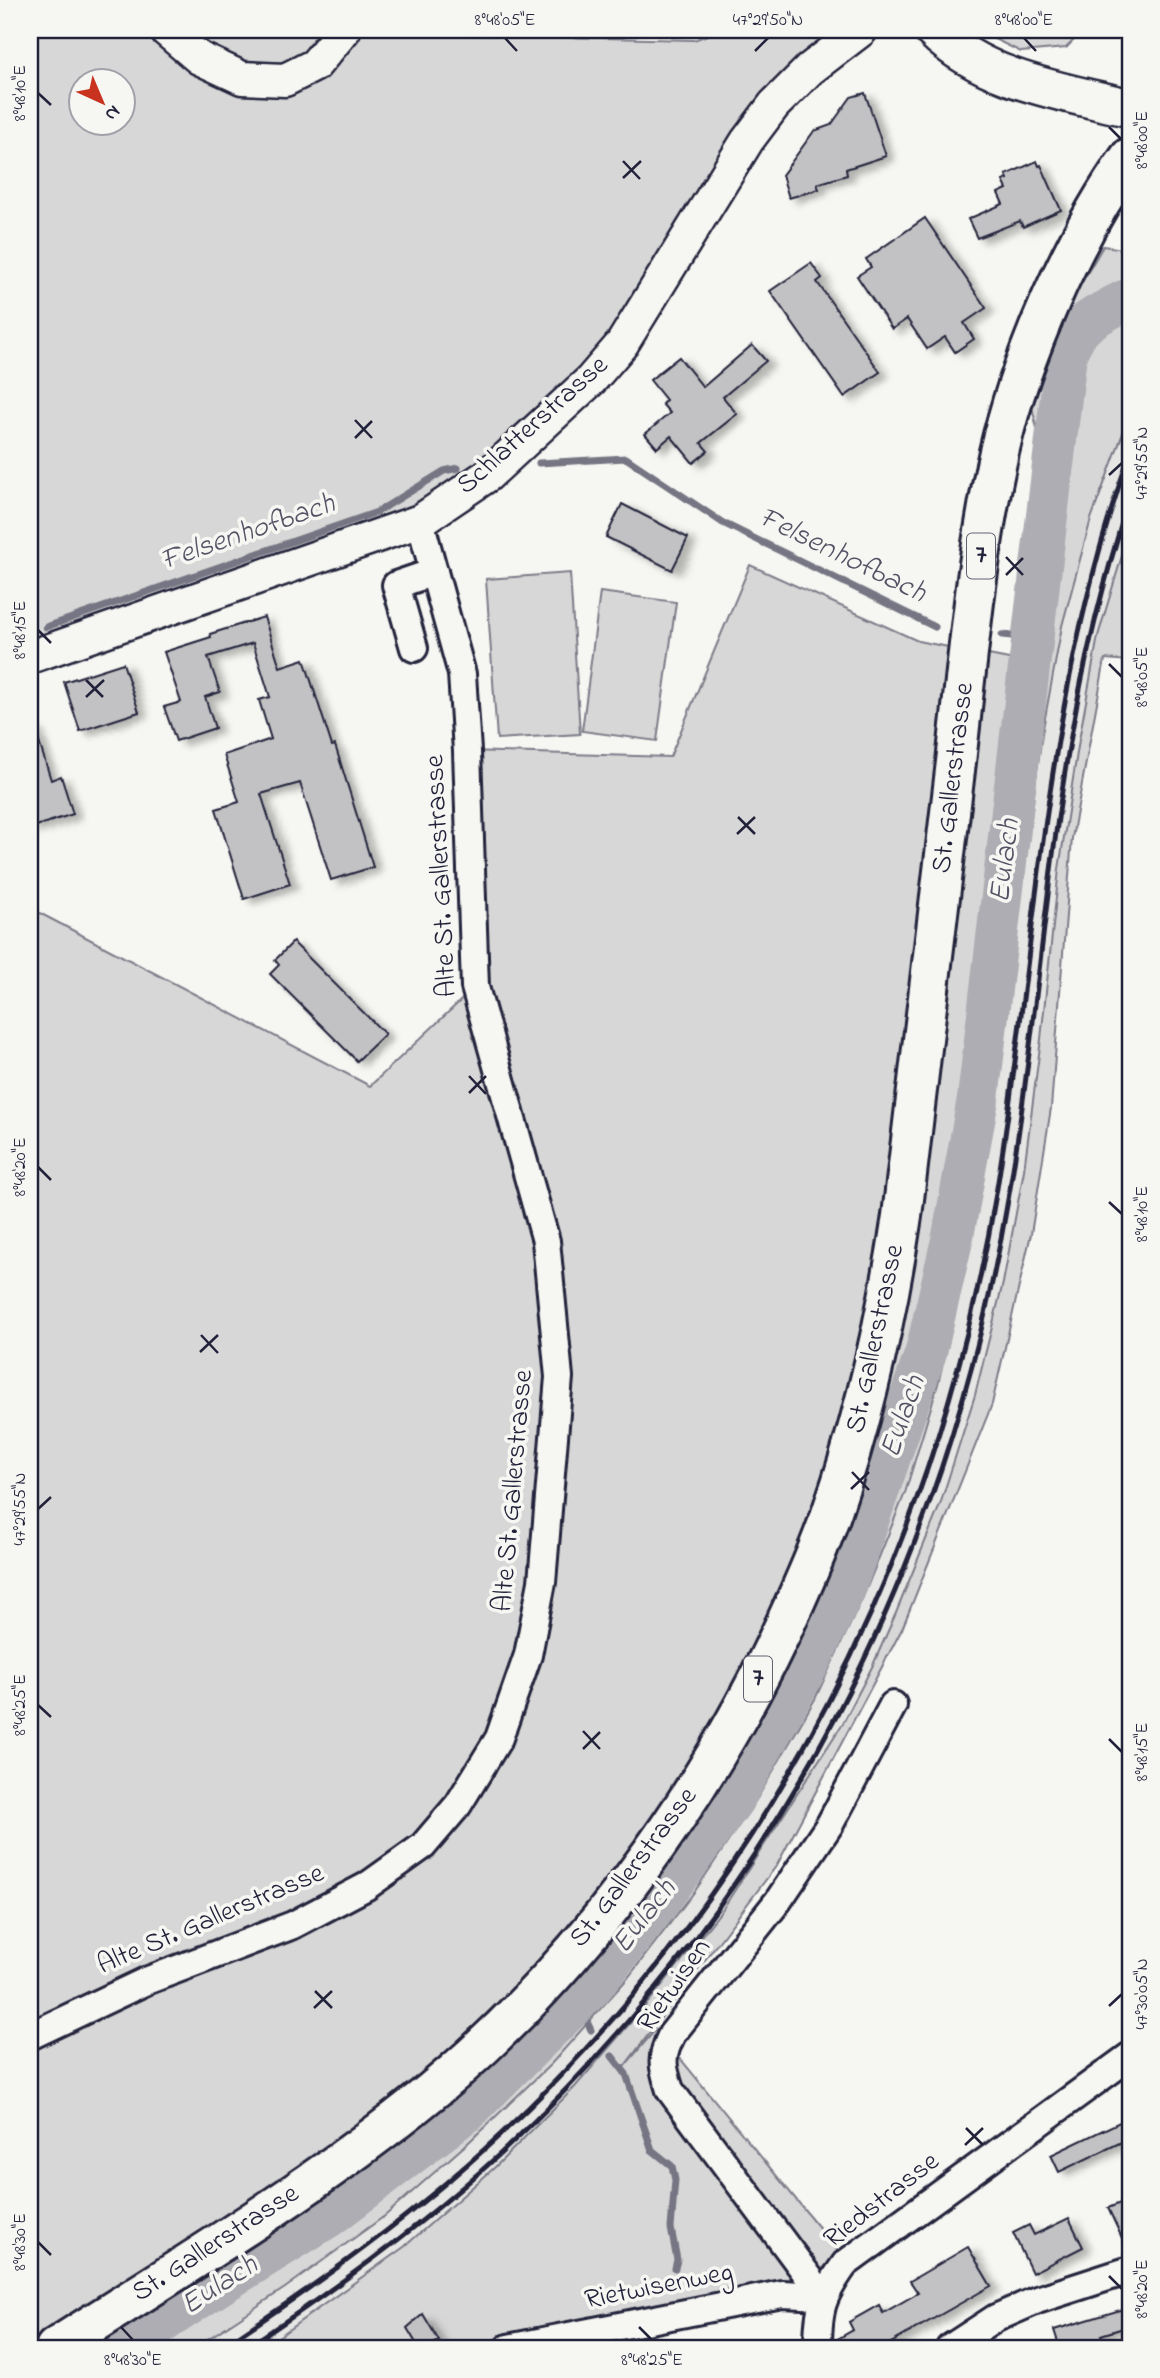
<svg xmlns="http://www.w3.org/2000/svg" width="1160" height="2378" viewBox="0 0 1160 2378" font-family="'Indie Flower',sans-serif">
<defs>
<filter id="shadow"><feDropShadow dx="8" dy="4.5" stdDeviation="3.5" flood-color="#0004"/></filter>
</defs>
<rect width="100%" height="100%" fill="#f6f6f2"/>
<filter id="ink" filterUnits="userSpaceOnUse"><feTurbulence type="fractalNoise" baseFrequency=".0143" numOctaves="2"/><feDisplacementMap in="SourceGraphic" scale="14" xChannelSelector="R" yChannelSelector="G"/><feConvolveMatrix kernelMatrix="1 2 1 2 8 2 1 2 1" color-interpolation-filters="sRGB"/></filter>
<g filter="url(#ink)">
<!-- built -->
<polygon fill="#e6e6e4" points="1130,414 1130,529 1098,636 1079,740 1059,869 1041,1039 1024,1170 1003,1283 975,1395 940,1505 896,1613 873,1665 843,1723 722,1910 651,1999 575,2087 494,2168 404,2247 306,2318 263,2348 194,2348 285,2288 386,2215 470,2141 552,2064 695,1891 758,1797 815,1699 863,1597 905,1493 938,1384 964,1274 983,1182 1042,734 1062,626 1091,519"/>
<!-- green -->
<g fill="#d7d7d7" stroke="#7c7c89" stroke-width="2" fill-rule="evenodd">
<path d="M30,30H462L467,35L694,40L721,30H834L844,43L810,69L622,344L420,521L30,657ZM80,80H122V122H80Z"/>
<polygon points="976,30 1084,30 1066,48 1021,52"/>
<polygon points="1103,246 1130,250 1130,414 1091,519 1062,626 1042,734 983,1182 964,1274 938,1384 905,1493 863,1597 815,1699 758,1797 695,1891 627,1979 551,2064 470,2141 386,2215 285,2288 194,2348 30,2348 30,908 370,1086 475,987 467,751 670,757 750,565 918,641 1019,661 1039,437 1032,407 1077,291"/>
<polygon points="1130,529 1130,661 1105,659 1072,838 1051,1108 1031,1234 992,1404 902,1629 777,1865 623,2068 656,2029 840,2253 811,2279 780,2287 454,2348 263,2348 404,2247 494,2168 575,2087 651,1999 722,1910 843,1723 873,1665 896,1613 940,1505 975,1395 1003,1283 1024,1170 1041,1039 1059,869 1079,740 1098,636"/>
<polygon points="570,573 580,734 497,739 486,579"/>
<polygon points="600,592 676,602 657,741 582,731"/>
</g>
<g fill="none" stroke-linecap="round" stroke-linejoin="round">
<!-- stream -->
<g stroke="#757583" stroke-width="7">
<polyline points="539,463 626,458 723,523 935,627"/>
<polyline points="46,627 377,512 444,471 458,468"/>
<polyline points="1002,635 1031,638"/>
<polyline points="577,2001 591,2030"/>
<polyline points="612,2056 626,2074 652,2150 672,2166 675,2180 671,2228 677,2260 675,2268"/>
</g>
<!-- river -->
<path stroke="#adadb3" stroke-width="42" d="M123,2348L217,2286L328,2217L466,2112L591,1988L655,1907L733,1800L807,1667L845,1588L926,1352L953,1236L978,1099L1066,355C1077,322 1096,316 1124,301L1130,300"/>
</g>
<!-- building -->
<g fill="#c2c2c4" stroke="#22223b" stroke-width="2" filter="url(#shadow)">
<polygon points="865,93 886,156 846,169 847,175 817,184 819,189 789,198 782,175 814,131 831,125 851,97"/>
<polygon points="1037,161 1039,166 1041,165 1061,210 1023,227 1020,221 977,238 968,219 1003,204 998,193 1007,189 1003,181 1008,179 1006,175"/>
<polygon points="925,218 986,308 964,323 974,339 955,352 945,337 927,349 907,319 892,329 857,276 871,267 866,259"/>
<polygon points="811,263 822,278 817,282 880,372 844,397 770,291"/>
<polygon points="752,345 766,361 723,397 737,414 701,443 708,451 693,463 671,436 657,448 645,434 670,413 662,404 666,400 650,380 679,357 703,387"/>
<polygon points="622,504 688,538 672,570 606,537"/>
<polygon points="264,617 280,667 304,659 332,746 335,745 373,867 331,880 300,783 261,794 290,884 244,899 216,809 239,802 224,755 271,739 259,700 270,697 253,643 208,657 220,692 205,697 215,728 176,741 164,707 181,702 164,652 211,637 210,634"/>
<polygon points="123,663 139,712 80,731 64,682"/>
<polygon points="34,726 51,780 61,776 73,814 30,828 30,727"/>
<polygon points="293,942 385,1034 357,1061 270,974 279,965 275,960"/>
<polygon points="1130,2117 1130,2138 1059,2172 1051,2155"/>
<polygon points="1130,2199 1130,2255 1108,2208"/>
<polygon points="1069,2218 1083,2247 1032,2273 1013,2233 1029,2225 1034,2235"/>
<polygon points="968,2247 991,2286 882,2348 834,2348 834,2341 853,2330 849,2322 879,2305 883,2313 918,2293 910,2281"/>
<polygon points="1130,2307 1130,2326 1101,2335 1103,2341 1081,2348 1060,2348 1054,2330"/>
<polygon points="423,2314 439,2341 426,2348 419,2348 407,2328"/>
</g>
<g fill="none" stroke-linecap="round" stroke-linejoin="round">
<defs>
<g id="minor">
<polyline points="414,648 396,585 434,572"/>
<polyline points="30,2036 146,1981 293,1925 367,1886 423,1846 458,1805 499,1738 528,1655 542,1582 559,1377 546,1241 475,987 467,751 462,674 420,521"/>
<path d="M823,2296L670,2090C662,2065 660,2058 672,2034L778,1901L830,1824L893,1705"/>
<polyline points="508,2348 782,2294 823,2296"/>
<path d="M818,2348C818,2308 822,2296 845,2264L1130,2056"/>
<polyline points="950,2348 996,2318 1037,2300 1130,2270"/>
</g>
<g id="tertiary">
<polyline points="166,30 199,58 242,78 285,80 315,65 344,30"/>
<polyline points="30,657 420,521 488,475 591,380 622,344 747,141 774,105 810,69 861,30"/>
</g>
<path id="secondary" d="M933,30C983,80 1064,92 1130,108"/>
<path id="primary" d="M55,2348C175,2271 299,2197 411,2108C576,1978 711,1792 796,1600C809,1571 822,1541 832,1511C865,1415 887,1316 902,1216C920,1071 937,925 954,779C967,671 975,559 999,452C1021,356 1073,237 1130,157"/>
</defs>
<!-- minor casing -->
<use href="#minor" stroke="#22223b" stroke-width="32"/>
<!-- tertiary casing -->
<use href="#tertiary" stroke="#22223b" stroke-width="37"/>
<!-- secondary casing -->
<use href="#secondary" stroke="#22223b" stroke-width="42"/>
<!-- primary casing -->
<use href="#primary" stroke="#22223b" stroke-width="44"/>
<!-- minor -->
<use href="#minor" stroke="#f6f6f2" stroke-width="26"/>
<!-- tertiary -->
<use href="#tertiary" stroke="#f6f6f2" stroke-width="32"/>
<!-- secondary -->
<use href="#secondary" stroke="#f6f6f2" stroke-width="37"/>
<!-- primary -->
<use href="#primary" stroke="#f6f6f2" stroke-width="38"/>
<!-- rail -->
<g stroke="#22223b" stroke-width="5">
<path d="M221,2348C319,2283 414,2215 500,2135C771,1883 937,1551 997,1188C1037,941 1044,692 1130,454"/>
<path d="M246,2348C335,2289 422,2226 501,2153C779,1895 947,1565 1009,1194C1035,1042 1044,888 1071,736C1085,655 1105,575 1130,497"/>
</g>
</g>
</g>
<!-- ticks -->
<path fill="none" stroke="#22223b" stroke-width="2.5" d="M505,38L517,51M1024,38L1036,51M755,51L768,38M38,93L51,105M1109,127L1122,140M623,161L640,179M623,178L641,161M355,420L372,438M355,438L372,421M1109,475L1122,463M1006,557L1023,575M1006,575L1023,558M38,630L51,643M1109,664L1122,677M86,680L103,697M86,697L104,680M738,817L755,834M737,834L755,817M469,1076L486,1094M469,1093L486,1076M38,1167L51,1180M1109,1202L1122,1214M201,1335L218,1353M200,1352L218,1335M852,1472L869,1490M851,1489L869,1472M38,1509L51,1497M38,1705L51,1717M583,1731L600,1749M1109,1739L1122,1752M583,1749L600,1732M315,1991L332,2008M1109,2006L1122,1994M314,2008L332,1991M966,2128L983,2145M965,2145L983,2128M38,2242L51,2255M1109,2276L1122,2289M121,2327L133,2340M639,2327L652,2340"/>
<g text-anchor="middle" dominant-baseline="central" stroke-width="7" stroke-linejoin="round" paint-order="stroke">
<!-- shield labels -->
<g fill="#f6f6f2" stroke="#626272" stroke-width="2">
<rect x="967" y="533.5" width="28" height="45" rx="5"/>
<rect x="744" y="1656.5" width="28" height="45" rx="5"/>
</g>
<g font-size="26" font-weight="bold" fill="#22223b">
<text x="981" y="556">7</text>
<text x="758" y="1679">7</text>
</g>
<!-- street labels -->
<g font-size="28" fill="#22223b" stroke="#f6f6f2">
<text transform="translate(533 426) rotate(-42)">Schlatterstrasse</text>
<text transform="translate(954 778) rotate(-83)">St. Gallerstrasse</text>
<text transform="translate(442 876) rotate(-93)">Alte St. Gallerstrasse</text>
<text transform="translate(876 1339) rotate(-78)">St. Gallerstrasse</text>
<text transform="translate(514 1491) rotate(-85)">Alte St. Gallerstrasse</text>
<text transform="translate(634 1868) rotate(-53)">St. Gallerstrasse</text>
<text transform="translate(211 1920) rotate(-23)">Alte St. Gallerstrasse</text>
<text transform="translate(675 1986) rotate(-55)">Rietwisen</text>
<text transform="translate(882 2201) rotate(-38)">Riedstrasse</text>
<text transform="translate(216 2244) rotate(-33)">St. Gallerstrasse</text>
<text transform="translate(659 2287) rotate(-11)">Rietwisenweg</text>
</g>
<!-- water labels -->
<g font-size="30" font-style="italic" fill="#535365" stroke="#f6f6f2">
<text transform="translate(248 533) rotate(-19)">Felsenhofbach</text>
<text transform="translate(842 556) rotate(26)">Felsenhofbach</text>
<text transform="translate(1006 861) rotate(-83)">Eulach</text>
<text transform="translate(904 1417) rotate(-71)">Eulach</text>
<text transform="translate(645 1917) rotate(-52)">Eulach</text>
<text transform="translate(220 2286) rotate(-33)">Eulach</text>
</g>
</g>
<!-- margin -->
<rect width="1160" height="2378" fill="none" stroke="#f6f6f2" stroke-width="77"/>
<!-- north arrow -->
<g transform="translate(102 102) rotate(136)"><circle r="33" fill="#f6f6f2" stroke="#a1a1a9" stroke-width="2"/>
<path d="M0-5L12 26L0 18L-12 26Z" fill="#c8321e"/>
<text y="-10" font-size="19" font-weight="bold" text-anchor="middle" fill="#22223b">N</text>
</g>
<rect x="38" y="38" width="1084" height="2302" fill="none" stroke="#22223b" stroke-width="2.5"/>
<g font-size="18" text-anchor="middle" fill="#22223b">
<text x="505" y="25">8°48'05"E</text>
<text x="768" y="25">47°29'50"N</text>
<text x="1024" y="25">8°48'00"E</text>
<text transform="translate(19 93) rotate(-90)" y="6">8°48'10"E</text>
<text transform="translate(1141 140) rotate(-90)" y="6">8°48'00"E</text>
<text transform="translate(1141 463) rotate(-90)" y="6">47°29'55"N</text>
<text transform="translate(19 630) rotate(-90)" y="6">8°48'15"E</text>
<text transform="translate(1141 677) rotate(-90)" y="6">8°48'05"E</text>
<text transform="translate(19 1167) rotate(-90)" y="6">8°48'20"E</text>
<text transform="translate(1141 1214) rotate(-90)" y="6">8°48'10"E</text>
<text transform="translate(19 1509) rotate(-90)" y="6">47°29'55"N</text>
<text transform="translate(19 1705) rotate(-90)" y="6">8°48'25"E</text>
<text transform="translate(1141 1752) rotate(-90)" y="6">8°48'15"E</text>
<text transform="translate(1141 1994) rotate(-90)" y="6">47°30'05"N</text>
<text transform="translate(19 2242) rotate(-90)" y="6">8°48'30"E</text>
<text transform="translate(1141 2289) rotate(-90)" y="6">8°48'20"E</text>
<text x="133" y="2365">8°48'30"E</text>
<text x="652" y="2365">8°48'25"E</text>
</g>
</svg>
